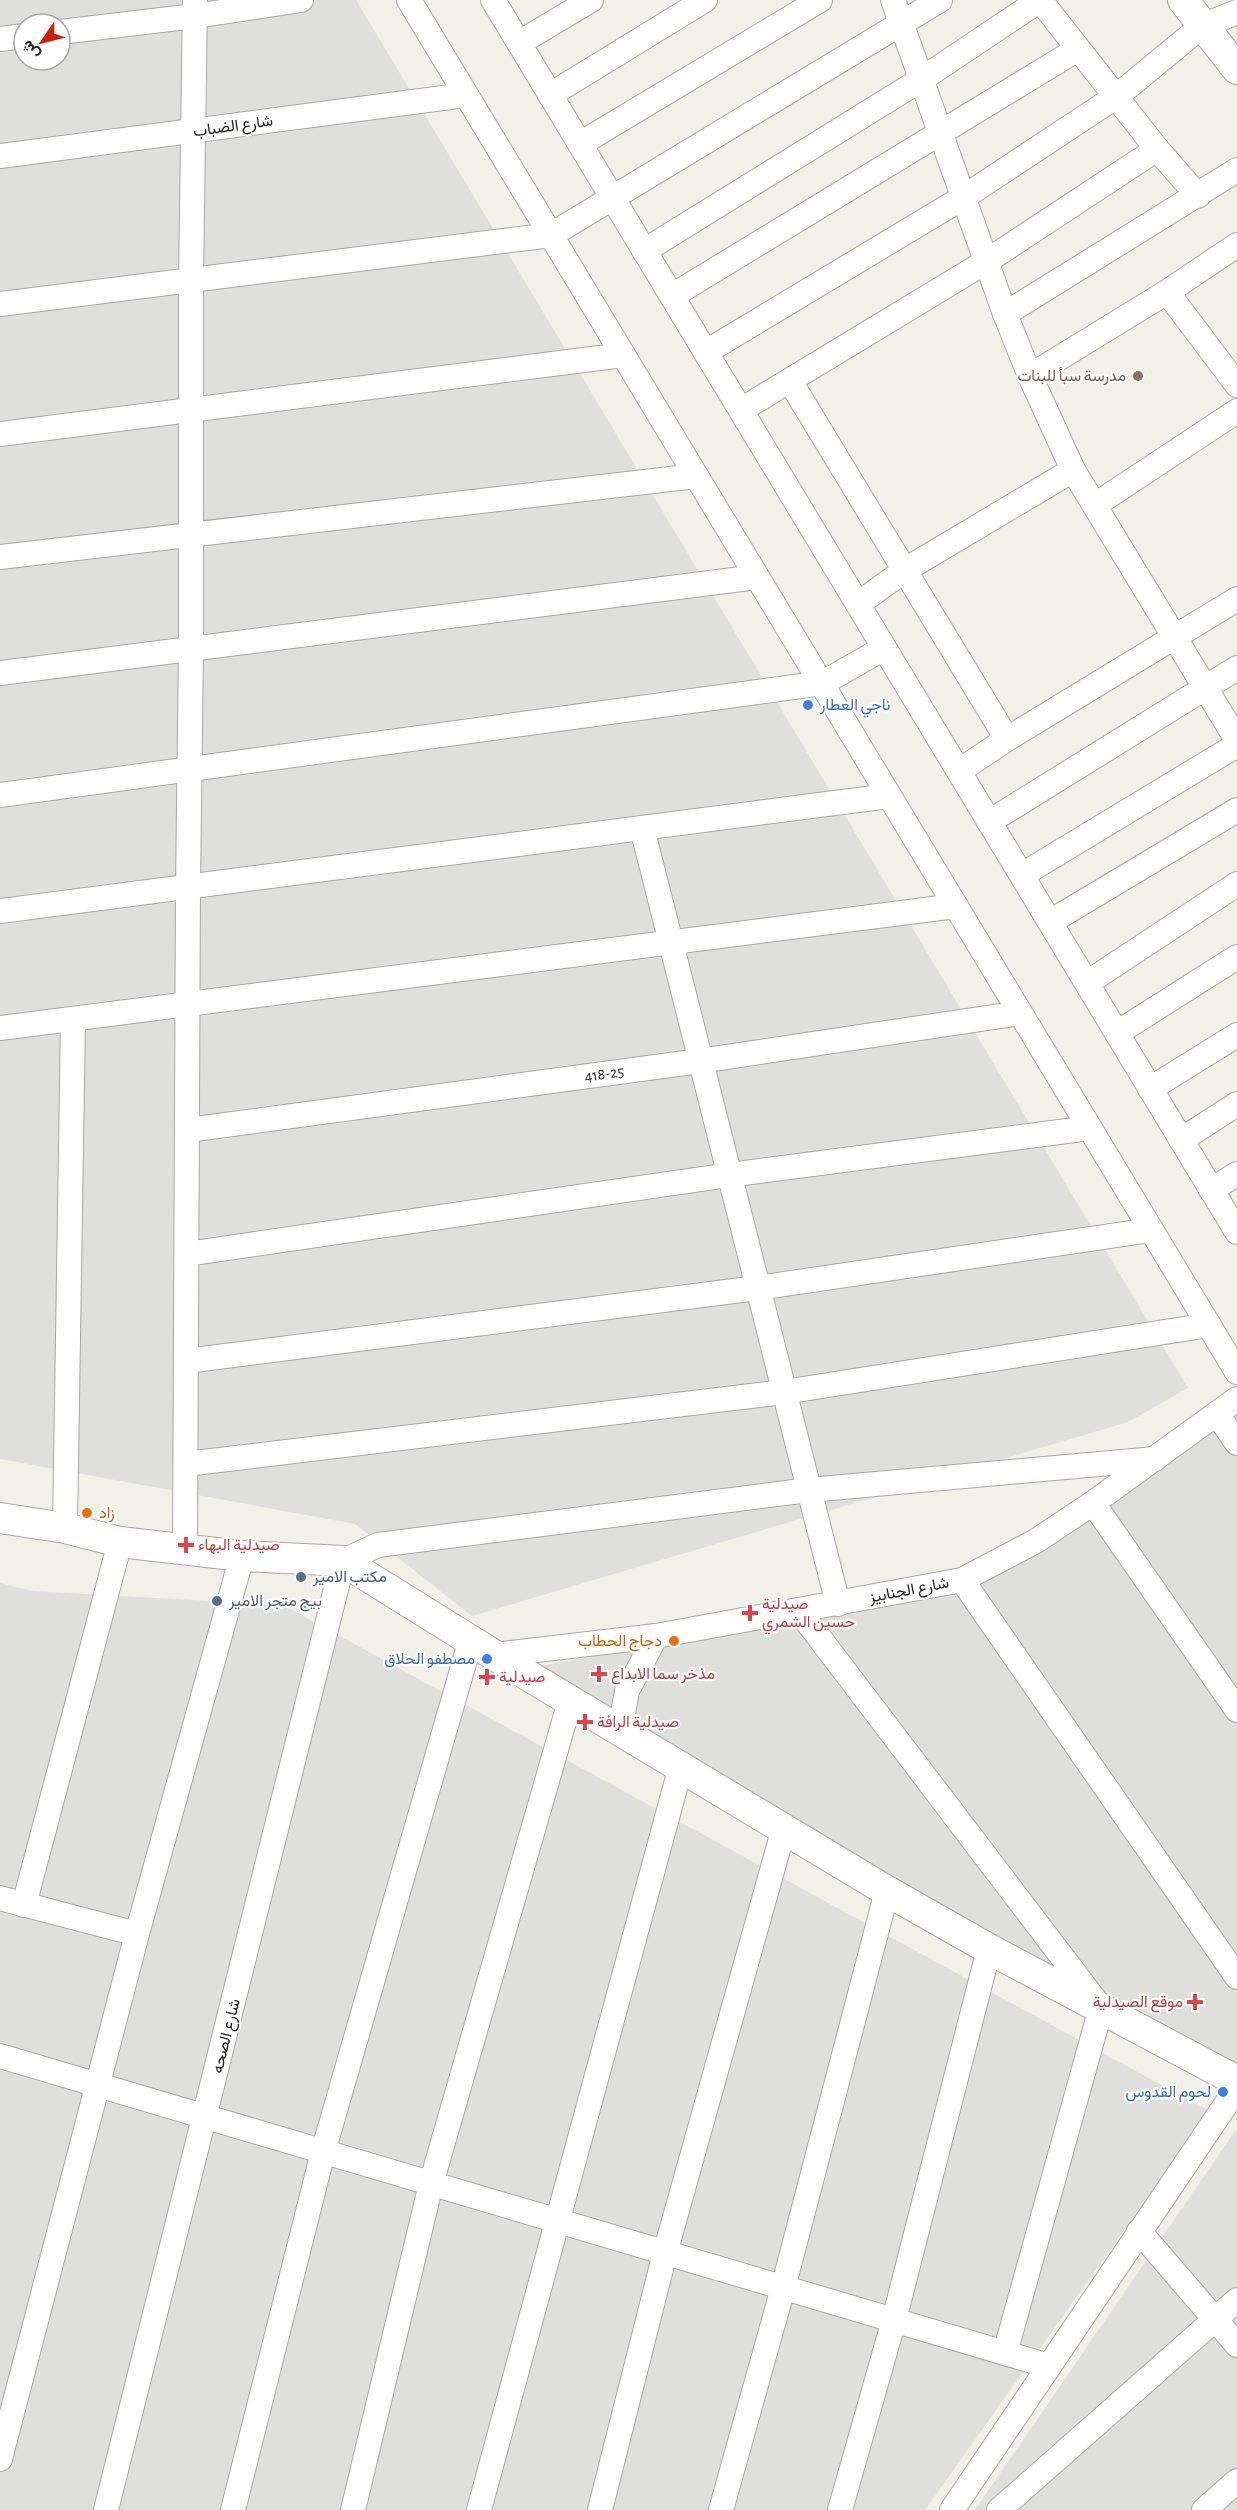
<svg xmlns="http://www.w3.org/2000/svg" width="1237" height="2510" viewBox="0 0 1237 2510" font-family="'Alegreya Sans',Vazirmatn,sans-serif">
<rect width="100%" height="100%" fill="#f1f0e9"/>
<!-- residential -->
<g fill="#dfdfde" fill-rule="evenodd">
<path d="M0,0H356L1188,1388L1128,1422L472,1616L355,1524L0,1459ZM24,24H60V60H24Z"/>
<polygon points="1237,1394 1237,2076 534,1667 954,1593"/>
<polygon points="0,1583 32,1591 283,1605 1209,2111 925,2510 0,2510"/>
<polygon points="1235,2131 1237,2132 1237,2510 975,2510"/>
</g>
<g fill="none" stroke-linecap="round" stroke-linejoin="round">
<defs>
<g id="minor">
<polyline points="409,0 1237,1372"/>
<polyline points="493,0 1237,1232"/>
<polyline points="893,0 1005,314 1030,376 1073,470 1237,740"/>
<polyline points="1040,0 1157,149 1198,196"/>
<polyline points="60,32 195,16 301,0"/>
<polyline points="0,39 24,36"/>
<polyline points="519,43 591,0"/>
<polyline points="550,95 705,0"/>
<polyline points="580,144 820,0"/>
<polyline points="0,156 466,95"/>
<polyline points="644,251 922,79 1040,0"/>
<polyline points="1167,292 1237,385"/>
<polyline points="672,296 1078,49"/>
<polyline points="0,304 551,235 940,0"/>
<polyline points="1005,314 1237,170"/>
<polyline points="706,352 964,197 1117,96 1202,26 1237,12"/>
<polyline points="1030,376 1167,292 1237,245"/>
<polyline points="790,381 1007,739"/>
<polyline points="741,410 987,261 1157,149"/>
<polyline points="0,434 623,355"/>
<polyline points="1095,505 1237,411"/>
<polyline points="0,557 696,476"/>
<polyline points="858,604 905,570 1073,470"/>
<polyline points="0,673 757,577"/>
<polyline points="959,771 1007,739 1237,599"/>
<polyline points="0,795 823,683 884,648"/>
<polyline points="989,822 1237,668"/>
<polyline points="642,828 838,1604"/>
<polyline points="1022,875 1237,745"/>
<polyline points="0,911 889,796"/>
<polyline points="1050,922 1237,810"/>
<polyline points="1087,983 1237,884"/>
<polyline points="0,1028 956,906"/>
<polyline points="1117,1033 1237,957"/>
<polyline points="1150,1089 1237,1035"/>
<path id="s1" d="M188,1130L700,1061L1020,1013"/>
<polyline points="1181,1140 1237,1104"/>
<polyline points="1211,1190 1237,1174"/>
<polyline points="187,1254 729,1175 1090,1128"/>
<polyline points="186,1361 757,1288 1151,1230"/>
<polyline points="1217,1414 1237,1443"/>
<polyline points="186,1464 784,1392 1209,1325"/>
<polyline points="1093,1503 1237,1710"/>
<polyline points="65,1528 73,1019"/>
<polyline points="185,1548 188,887 191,649 191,280 195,0"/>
<polyline points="962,1580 1237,1977"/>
<polyline points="799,1611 1101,2008 1005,2353"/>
<polyline points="494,1655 656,1636 962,1580 1036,1541 1093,1503 1237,1399"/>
<polyline points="620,1730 627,1691 656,1636"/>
<polyline points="0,1898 137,1934"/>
<polyline points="24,1905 120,1542"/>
<polyline points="0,2056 1049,2366"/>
<polyline points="1139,2231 1237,2345"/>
<polyline points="0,2459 137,1934 242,1556"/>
<polyline points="106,2510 343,1561 378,1545 809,1490 1155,1459"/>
<polyline points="233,2510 323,2152 471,1639"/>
<polyline points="353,2510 431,2184 570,1701"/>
<polyline points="479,2510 681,1766"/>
<polyline points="600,2510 665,2253 784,1828"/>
<polyline points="721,2510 783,2288 887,1891"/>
<polyline points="840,2510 894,2320 989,1949"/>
<polyline points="952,2510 1237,2088"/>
<polyline points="999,2510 1237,2300"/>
<polyline points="1204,2510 1237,2481"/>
</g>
<g id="tertiary">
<polyline points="1183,0 1237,69"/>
<polyline points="0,1518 65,1528 120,1542 242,1556 343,1561 494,1655 887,1891 989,1949 1237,2081"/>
</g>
</defs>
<!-- minor casing -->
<use href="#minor" stroke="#a8a8a8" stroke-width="26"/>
<!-- tertiary casing -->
<use href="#tertiary" stroke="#a8a8a8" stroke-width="32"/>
<!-- minor -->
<use href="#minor" stroke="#fff" stroke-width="24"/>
<!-- tertiary -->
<use href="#tertiary" stroke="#fff" stroke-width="30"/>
</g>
<!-- markers -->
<circle fill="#8d6e63" stroke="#fff" stroke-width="2" cx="1138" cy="376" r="6"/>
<g fill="#3f7fe0" stroke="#fff" stroke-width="2">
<circle cx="808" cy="705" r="6"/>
<circle cx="487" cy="1659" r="6"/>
<circle cx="1223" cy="2092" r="6"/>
</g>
<g fill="#e8710a" stroke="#fff" stroke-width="2">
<circle cx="87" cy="1513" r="6"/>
<circle cx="674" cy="1641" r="6"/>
</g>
<g fill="#e0444e" stroke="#fff" stroke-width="2">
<path d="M183 1536h6v6h6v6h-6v6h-6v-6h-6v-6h6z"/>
<path d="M747 1604h6v6h6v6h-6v6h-6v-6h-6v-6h6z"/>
<path d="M596 1665h6v6h6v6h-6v6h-6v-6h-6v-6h6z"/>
<path d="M484 1668h6v6h6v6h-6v6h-6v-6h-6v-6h6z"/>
<path d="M582 1713h6v6h6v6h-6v6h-6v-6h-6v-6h6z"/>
<path d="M1192 1993h6v6h6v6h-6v6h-6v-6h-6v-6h6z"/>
</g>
<g fill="#5c6f8a" stroke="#fff" stroke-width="2">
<circle cx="301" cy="1577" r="6"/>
<circle cx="217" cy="1601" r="6"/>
</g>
<g text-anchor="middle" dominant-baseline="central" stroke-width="4.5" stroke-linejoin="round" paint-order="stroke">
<!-- street labels -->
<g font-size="16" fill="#212121" stroke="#fff">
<text transform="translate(233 126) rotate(-8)">شارع الضباب</text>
<text stroke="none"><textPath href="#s1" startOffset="420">418-25</textPath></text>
<text transform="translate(909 1590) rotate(-11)">شارع الجنابيز</text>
<text transform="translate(226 2036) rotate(-76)">شارع الصحه</text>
</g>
<!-- education labels -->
<g font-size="16" fill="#785e54" stroke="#fff" text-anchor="end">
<text x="1126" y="376">مدرسة سبأ للبنات</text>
</g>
<!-- shop labels -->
<g font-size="16" fill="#366cbe" stroke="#fff" text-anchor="end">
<text x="820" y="705" text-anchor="start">ناجي العطار</text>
<text x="475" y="1659">مصطفو الحلاق</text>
<text x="1211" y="2092">لحوم القدوس</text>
</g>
<!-- food labels -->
<g font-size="16" fill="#c56008" stroke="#fff" text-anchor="start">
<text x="99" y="1513">زاد</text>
<text x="662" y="1641" text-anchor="end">دجاج الحطاب</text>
</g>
<!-- health labels -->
<g font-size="16" fill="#be3a42" stroke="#fff" text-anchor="start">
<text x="198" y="1545">صيدلية البهاء</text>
<text x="762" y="1604">صيدلية<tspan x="762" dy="18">حسين الشمري</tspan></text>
<text x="611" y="1674">مذخر سما الابداع</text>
<text x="499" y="1677">صيدلية</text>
<text x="597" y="1722">صيدلية الرافة</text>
<text x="1183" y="2002" text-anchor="end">موقع الصيدلية</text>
</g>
<!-- service labels -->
<g font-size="16" fill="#4e5e75" stroke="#fff" text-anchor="start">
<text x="313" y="1577">مكتب الامير</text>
<text x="229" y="1601">بيج متجر الامير</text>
</g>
</g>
<!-- north arrow -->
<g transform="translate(42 42) rotate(235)"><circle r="28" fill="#ffffff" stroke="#a6a6a6" stroke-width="1.5"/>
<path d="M0-4.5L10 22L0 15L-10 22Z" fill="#cc2107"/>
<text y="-9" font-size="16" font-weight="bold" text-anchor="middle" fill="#212121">ش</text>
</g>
</svg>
